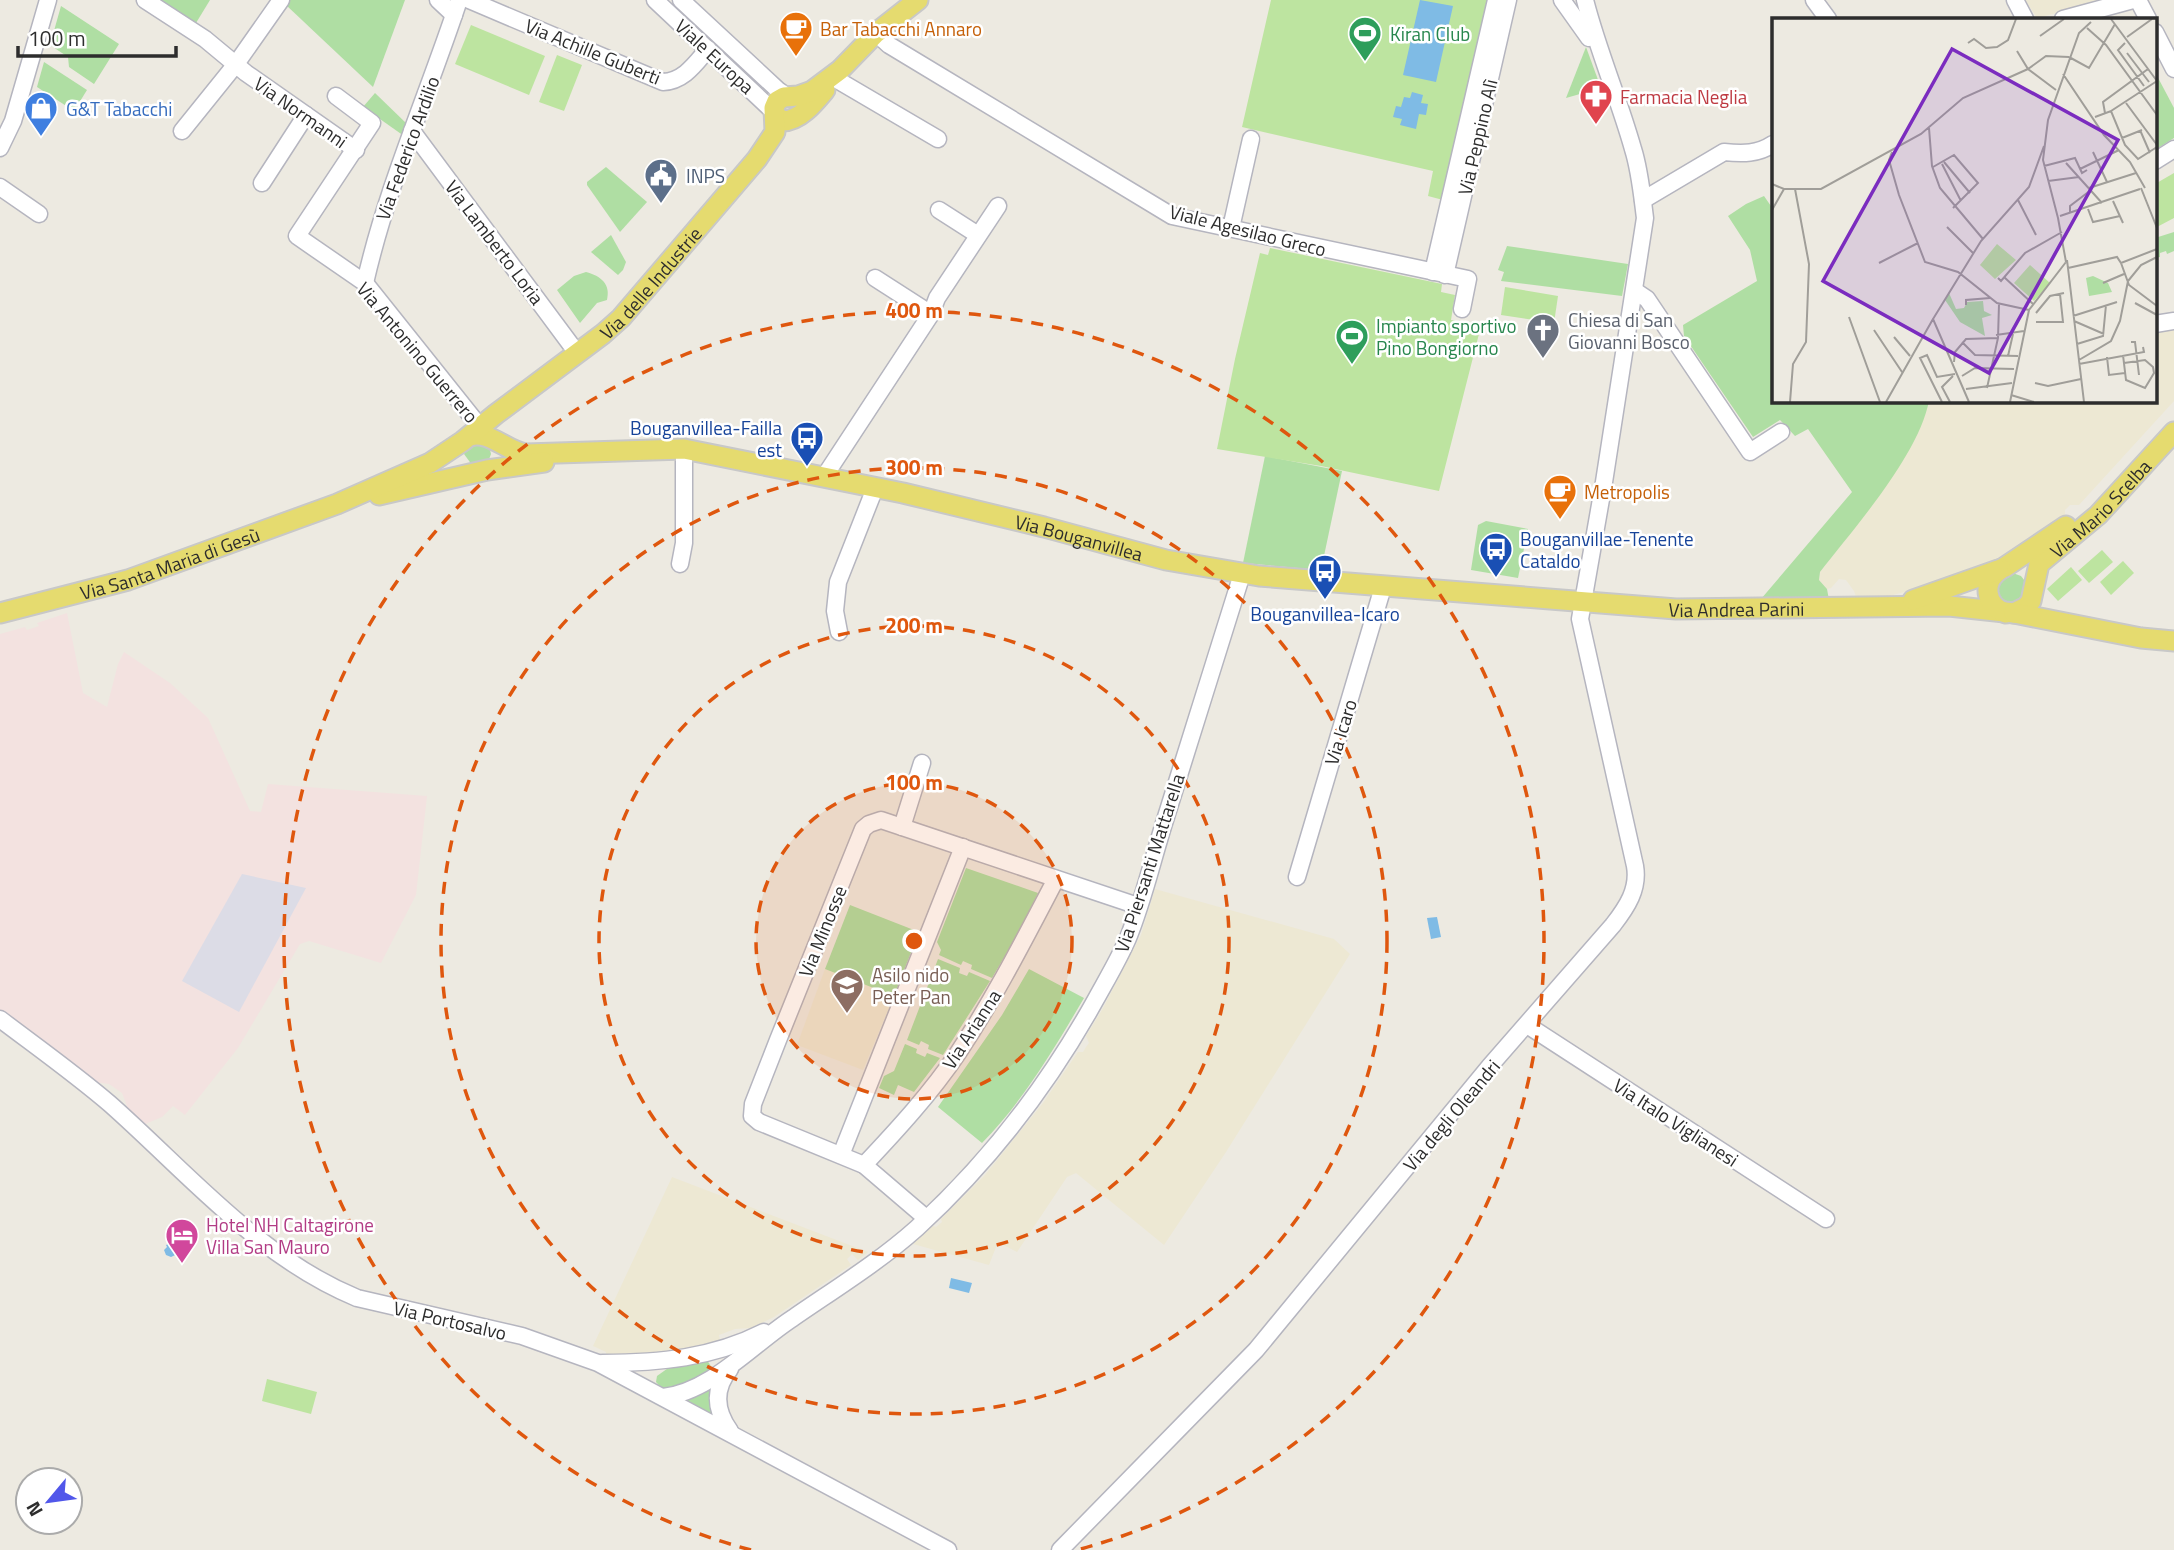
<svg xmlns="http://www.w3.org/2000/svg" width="2174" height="1550" viewBox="0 0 2174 1550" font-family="'Titillium Web',sans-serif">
<rect width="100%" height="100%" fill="#edeae1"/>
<!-- education -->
<g fill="#ede8d3">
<polygon points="2025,0 2109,0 2037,18"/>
<polygon points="2174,329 2174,401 2079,505 2070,505 2065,510 2065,519 1992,566 1968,575 1878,599 1857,599 1854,591 1846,580 1839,579 1831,588 1827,589 1819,580 1820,572 1879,496 1912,444 1929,401 2155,401 2155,332"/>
<polygon points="1155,889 1334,939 1350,954 1226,1152 1164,1245 1076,1173 1067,1177 1017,1252 998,1242 989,1265 913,1244 933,1226 936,1227 942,1222 941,1219 985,1175 1043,1103 1078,1052 1083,1052 1086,1047 1089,1043 1086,1036 1102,1010 1141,935"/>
<polygon points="825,969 894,996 863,1070 797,1045"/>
<polygon points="672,1177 868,1252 858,1260 852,1254 847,1259 851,1265 774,1317 751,1328 735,1329 719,1335 720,1340 697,1347 668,1353 606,1355 606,1352 593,1346"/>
</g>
<!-- medical -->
<polygon fill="#f3e2e0" points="67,613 83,693 107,707 118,664 124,652 170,683 208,718 250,811 261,812 268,784 427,796 416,895 381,963 309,941 300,944 238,1048 185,1115 173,1106 162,1117 143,1125 129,1111 122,1093 109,1084 95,1082 0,1011 0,634 25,627 27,630 39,626 37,623"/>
<!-- airport -->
<polygon fill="#dcdce6" points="242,874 306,888 239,1012 182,981"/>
<!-- green -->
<g fill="#afdea3">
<polygon points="158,0 210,0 196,23"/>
<polygon points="289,0 405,0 373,87 286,5"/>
<polygon points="61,6 119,44 94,84 69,67 68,57 50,45"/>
<polygon points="1586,47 1601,88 1566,98"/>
<polygon points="44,62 87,90 74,111 37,87"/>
<polygon points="2155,72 2174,108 2174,138 2155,150"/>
<polygon points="375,93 408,125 404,136 363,107"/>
<polygon points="606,167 647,202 620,232 587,185 587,182"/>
<path d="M1764,196L1773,209V401H1929C1918,456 1855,527 1820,572L1819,580L1827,589L1829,600L1761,599L1852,492L1808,429L1795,436L1780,420L1753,437L1684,336L1683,325L1757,281L1750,250L1728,216L1746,204Z"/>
<polygon points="2174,232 2174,251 2167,254 2166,251 2160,253 2160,257 2155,258 2155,238"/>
<polygon points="611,235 626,262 623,270 618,275 591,252"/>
<polygon points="1507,246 1628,264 1622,296 1501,281 1504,272 1498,270"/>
<path d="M586,272C601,276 611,284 607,300L597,303L580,323L557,290L574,276Z"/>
<polygon points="469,442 489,446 491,454 488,462 472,465 464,454"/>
<polygon points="1265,456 1342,471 1321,570 1243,563"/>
<polygon points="1486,521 1528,529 1518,578 1471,570 1478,525"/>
<polygon points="2010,572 2021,576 2028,585 2024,602 2002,605 1994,586"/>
<polygon points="966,868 1038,893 1019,932 992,978 971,969 972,965 963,961 961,965 939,955 941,950 937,942"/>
<polygon points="850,905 919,932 894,996 825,969"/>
<polygon points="938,959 960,968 959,973 967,976 969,972 990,981 943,1055 928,1049 929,1045 921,1041 919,1045 907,1040"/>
<path d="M1029,969L1084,998C1054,1049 1024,1100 982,1143L938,1107L1002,1015Z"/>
<polygon points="905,1044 917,1049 916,1053 925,1057 927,1053 940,1058 914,1092 898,1085 894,1095 879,1088 884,1076 894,1071"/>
<polygon points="707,1360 712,1368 711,1372 665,1392 656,1382 657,1376 671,1366"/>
<polygon points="717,1378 715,1418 685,1399"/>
</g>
<!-- pitch -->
<g fill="#bde4a0">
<polygon points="1271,0 1489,0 1443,200 1428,196 1433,171 1242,127"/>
<polygon points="471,25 545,56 529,95 455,64"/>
<polygon points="557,55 582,65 564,111 539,102"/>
<polygon points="2174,173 2174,218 2155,228 2155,184"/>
<polygon points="1270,248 1442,284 1441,292 1455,295 1451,320 1481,326 1439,491 1321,466 1217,449 1235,359 1260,253 1268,255"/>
<polygon points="1505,287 1558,296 1554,323 1501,315"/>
<polygon points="2102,550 2113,562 2089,583 2078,571"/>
<polygon points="2123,561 2134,573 2111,595 2100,582"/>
<polygon points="2071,567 2082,580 2058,601 2047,589"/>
<polygon points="267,1379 317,1392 311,1414 262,1401"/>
</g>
<!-- water -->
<g fill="#7fbbe5">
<polygon points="1420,0 1453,6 1436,82 1403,75"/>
<polygon points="1412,92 1423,95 1421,103 1428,104 1426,115 1419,114 1416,129 1400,125 1402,119 1393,117 1396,106 1401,107 1404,97 1410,98"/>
<polygon points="1437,917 1441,937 1431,939 1427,918"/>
<polygon points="181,1238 188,1246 186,1250 171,1257 166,1255 164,1250 167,1247 166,1245"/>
<polygon points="951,1278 972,1283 969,1293 949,1288"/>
</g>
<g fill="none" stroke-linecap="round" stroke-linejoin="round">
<defs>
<g id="minor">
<polyline points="145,0 205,39 246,73 356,150"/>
<polyline points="438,0 454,15"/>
<path d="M469,0L663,82C684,81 695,64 708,49"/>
<polyline points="655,0 774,112"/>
<polyline points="681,0 778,90 788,97"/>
<polyline points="1562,0 1589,38"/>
<polyline points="1814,0 1828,19"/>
<polyline points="2015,0 2025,19"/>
<polyline points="2138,0 2148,19"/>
<polyline points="2063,19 2133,0"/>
<polyline points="2155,32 2174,69"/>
<polyline points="876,33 889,45 1172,216 1468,279 1462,309"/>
<polyline points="834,78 938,139"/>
<polyline points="336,96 372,123 297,236 365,283 480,427"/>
<polyline points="182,131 236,64 281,0"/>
<polyline points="412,131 577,353"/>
<polyline points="0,148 13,121 48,0"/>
<polyline points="2155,161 2174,149"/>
<polyline points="262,183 306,115"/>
<polyline points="0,187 39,214"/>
<path d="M1643,200L1724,152C1743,154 1758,154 1773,144"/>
<polyline points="939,210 978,235"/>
<polyline points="1231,228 1251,139"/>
<polyline points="1433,272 1496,0"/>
<polyline points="1445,275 1508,0"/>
<polyline points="875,278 931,314"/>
<path d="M365,283C387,186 428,94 459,0"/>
<polyline points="1635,291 1647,299 1750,452 1781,432"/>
<polyline points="2155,324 2174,321"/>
<polyline points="824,477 931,314 937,298 998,206"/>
<polyline points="680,564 684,543 684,449"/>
<polyline points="839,632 835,611 838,582 875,488"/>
<polyline points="902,827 922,763"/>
<polyline points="1297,877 1383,587"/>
<path d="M0,1019C37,1047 75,1074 110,1104C189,1174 258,1257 357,1298L522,1336L598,1363L948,1550"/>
<polyline points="1527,1025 1826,1219"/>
<polyline points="841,1155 963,847"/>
<path d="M864,1165C897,1130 931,1093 958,1053C995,997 1025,938 1056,879"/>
<polyline points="926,1218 864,1165 759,1122 752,1116 753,1104 778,1040 863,829 869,824 881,820 1138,906"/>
<path d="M602,1363C659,1363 713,1358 764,1332"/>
<path d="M663,1397C711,1392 754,1343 793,1318C835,1289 879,1262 917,1228C989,1162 1049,1084 1096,999C1107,979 1119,959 1128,938C1144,899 1153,857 1166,817C1191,736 1217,655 1242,574"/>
<path d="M730,1431C715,1410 713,1389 730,1369"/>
<path d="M1060,1550L1256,1350L1489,1067L1613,925C1627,907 1639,889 1635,866L1580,619L1604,482L1645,218C1642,195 1640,171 1633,149C1619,99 1598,51 1585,0"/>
</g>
<g id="major">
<path d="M776,116L783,121C800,121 815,102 825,90"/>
<path id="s1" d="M470,436C489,430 506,451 526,454L684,449L903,493L1044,527L1166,560L1259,576L1676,609L1949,606L2014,613L2026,607L2031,601L2039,564L2098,515L2174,432"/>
<polyline points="379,495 487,470 544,462"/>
<polyline points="2005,567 2066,526"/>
<path d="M2001,569C1981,581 1985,606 2006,613"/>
<polyline points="1913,600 1998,570"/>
<path id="s2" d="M0,613L128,580L337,504L430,463L463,441L496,414L603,334L621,318L757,159L775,132L774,108L777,101L784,97L798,96L812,91L840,70L876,33L918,0"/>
<polyline points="2014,613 2141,638 2174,641"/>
</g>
</defs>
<!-- minor casing -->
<use href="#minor" stroke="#b5b5bf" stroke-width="19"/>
<!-- major casing -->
<use href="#major" stroke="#c8c8c8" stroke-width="23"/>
<!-- minor -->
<use href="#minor" stroke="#fff" stroke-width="16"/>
<!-- major -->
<use href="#major" stroke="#e5db6f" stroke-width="19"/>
</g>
<!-- distance rings -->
<circle cx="914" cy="941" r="158" fill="#df570e" fill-opacity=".12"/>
<g fill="none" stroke="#df570e" stroke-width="3.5" stroke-dasharray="12 9">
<circle cx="914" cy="941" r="158"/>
<circle cx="914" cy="941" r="315"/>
<circle cx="914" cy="941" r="473"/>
<path d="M751 1550A630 630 0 1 1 1077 1550"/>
</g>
<!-- icons -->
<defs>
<symbol id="cafe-pin" viewBox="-11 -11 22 30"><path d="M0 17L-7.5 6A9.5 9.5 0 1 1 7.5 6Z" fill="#e8710a" stroke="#fff"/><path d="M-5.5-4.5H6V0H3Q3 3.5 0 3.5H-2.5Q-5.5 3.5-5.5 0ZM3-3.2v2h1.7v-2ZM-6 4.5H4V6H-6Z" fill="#fff"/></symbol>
<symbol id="stadium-pin" viewBox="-11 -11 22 30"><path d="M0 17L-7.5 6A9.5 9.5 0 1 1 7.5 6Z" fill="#2e9e5b" stroke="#fff"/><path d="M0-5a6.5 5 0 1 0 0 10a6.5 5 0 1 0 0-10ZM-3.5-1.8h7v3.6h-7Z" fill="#fff"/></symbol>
<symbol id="pharmacy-pin" viewBox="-11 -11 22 30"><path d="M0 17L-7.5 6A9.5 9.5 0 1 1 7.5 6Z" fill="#e0444e" stroke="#fff"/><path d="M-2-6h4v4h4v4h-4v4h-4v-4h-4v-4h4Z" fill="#fff"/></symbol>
<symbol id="shop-pin" viewBox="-11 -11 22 30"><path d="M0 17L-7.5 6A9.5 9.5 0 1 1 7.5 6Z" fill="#3f7fe0" stroke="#fff"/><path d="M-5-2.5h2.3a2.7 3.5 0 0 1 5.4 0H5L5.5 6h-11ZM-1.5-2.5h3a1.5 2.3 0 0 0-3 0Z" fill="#fff"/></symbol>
<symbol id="civic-pin" viewBox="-11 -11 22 30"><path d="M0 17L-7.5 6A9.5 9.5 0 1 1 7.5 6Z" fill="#5c6f8a" stroke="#fff"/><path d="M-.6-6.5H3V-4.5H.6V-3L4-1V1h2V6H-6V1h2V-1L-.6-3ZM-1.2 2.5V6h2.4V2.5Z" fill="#fff"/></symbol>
<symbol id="church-pin" viewBox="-11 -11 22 30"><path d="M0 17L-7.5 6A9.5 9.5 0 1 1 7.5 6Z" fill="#6b7280" stroke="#fff"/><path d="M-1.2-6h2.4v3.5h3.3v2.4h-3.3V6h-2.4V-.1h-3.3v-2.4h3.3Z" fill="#fff"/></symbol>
<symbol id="bus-pin" viewBox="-11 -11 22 30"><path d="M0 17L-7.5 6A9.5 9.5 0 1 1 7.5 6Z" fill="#1a4fb4" stroke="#fff"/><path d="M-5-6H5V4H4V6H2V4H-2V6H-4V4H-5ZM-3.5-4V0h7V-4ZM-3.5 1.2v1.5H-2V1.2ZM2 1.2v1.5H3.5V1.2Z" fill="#fff"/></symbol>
<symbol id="school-pin" viewBox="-11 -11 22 30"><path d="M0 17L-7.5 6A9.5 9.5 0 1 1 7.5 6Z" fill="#8d6e63" stroke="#fff"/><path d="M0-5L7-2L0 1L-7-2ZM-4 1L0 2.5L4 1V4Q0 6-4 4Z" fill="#fff"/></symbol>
<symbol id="hotel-pin" viewBox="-11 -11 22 30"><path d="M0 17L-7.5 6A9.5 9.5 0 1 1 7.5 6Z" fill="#d1479c" stroke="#fff"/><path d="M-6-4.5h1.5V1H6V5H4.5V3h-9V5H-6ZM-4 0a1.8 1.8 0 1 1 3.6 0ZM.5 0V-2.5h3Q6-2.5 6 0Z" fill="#fff"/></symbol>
</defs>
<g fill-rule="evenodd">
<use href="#cafe-pin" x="777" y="9" width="38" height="52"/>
<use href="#stadium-pin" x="1346" y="14" width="38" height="52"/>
<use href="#pharmacy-pin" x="1577" y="77" width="38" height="52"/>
<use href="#shop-pin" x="22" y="89" width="38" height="52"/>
<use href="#civic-pin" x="642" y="156" width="38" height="52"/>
<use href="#church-pin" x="1524" y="311" width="38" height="52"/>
<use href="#stadium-pin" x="1333" y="317" width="38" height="52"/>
<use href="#bus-pin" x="788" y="419" width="38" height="52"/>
<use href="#cafe-pin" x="1541" y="472" width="38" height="52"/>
<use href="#bus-pin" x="1477" y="530" width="38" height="52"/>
<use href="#bus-pin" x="1306" y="552" width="38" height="52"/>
<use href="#school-pin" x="828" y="966" width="38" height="52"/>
<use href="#hotel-pin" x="163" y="1216" width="38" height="52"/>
</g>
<g text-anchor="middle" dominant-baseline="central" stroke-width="5" stroke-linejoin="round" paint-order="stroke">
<!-- food labels -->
<g font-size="19" fill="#c56008" stroke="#fff" text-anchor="start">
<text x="820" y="28">Bar Tabacchi Annaro</text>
<text x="1584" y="491">Metropolis</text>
</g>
<!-- leisure labels -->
<g font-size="19" fill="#27864d" stroke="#fff" text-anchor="start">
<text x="1390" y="33">Kiran Club</text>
<text x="1376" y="325">Impianto sportivo<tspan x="1376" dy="22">Pino Bongiorno</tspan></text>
</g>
<!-- street labels -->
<g font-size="19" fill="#2d2d2d" stroke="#fff">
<text transform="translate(593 51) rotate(22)">Via Achille Guberti</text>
<text transform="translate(715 56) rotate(43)">Viale Europa</text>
<text transform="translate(301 112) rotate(35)">Via Normanni</text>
<text transform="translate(1477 137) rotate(-77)">Via Peppino Alì</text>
<text transform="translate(407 148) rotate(-70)">Via Federico Ardilio</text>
<text transform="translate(1248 230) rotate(14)">Viale Agesilao Greco</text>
<text transform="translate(495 242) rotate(53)">Via Lamberto Loria</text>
<text stroke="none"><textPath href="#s2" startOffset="742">Via delle Industrie</textPath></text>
<text transform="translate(418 352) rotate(50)">Via Antonino Guerrero</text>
<text stroke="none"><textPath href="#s1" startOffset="1706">Via Mario Scelba</textPath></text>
<text stroke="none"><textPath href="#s1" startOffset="623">Via Bouganvillea</textPath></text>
<text stroke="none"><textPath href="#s2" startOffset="177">Via Santa Maria di Gesù</textPath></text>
<text stroke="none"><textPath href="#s1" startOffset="1286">Via Andrea Parini</textPath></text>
<text transform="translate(1340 732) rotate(-73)">Via Icaro</text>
<text transform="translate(1149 863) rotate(-72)">Via Piersanti Mattarella</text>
<text transform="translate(822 931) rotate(-68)">Via Minosse</text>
<text transform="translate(971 1029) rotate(-57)">Via Arianna</text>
<text transform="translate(1451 1115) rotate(-50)">Via degli Oleandri</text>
<text transform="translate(1676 1122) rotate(33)">Via Italo Viglianesi</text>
<text transform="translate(450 1320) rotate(13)">Via Portosalvo</text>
</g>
<!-- health labels -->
<g font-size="19" fill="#be3a42" stroke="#fff" text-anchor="start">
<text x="1620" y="96">Farmacia Neglia</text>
</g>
<!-- shop labels -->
<g font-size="19" fill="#366cbe" stroke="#fff" text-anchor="start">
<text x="66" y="108">G&amp;T Tabacchi</text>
</g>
<!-- service labels -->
<g font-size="19" fill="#4e5e75" stroke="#fff" text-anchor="start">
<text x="686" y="175">INPS</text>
</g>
<!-- worship labels -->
<g font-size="19" fill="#5b616d" stroke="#fff" text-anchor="start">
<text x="1568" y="319">Chiesa di San<tspan x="1568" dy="22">Giovanni Bosco</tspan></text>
</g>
<!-- transit labels -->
<g font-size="19" fill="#164399" stroke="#fff" text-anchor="end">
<text x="782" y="427">Bouganvillea-Failla<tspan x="782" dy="22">est</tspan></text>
<text x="1520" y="538" text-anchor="start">Bouganvillae-Tenente<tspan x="1520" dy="22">Cataldo</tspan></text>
<text x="1325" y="613" text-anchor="middle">Bouganvillea-Icaro</text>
</g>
<!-- education labels -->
<g font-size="19" fill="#785e54" stroke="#fff" text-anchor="start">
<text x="872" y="974">Asilo nido<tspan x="872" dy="22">Peter Pan</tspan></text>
</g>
<!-- hotel labels -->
<g font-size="19" fill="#b23c85" stroke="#fff" text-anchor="start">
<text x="206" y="1224">Hotel NH Caltagirone<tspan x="206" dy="22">Villa San Mauro</tspan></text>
</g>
</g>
<!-- overview -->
<g transform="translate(1772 18)">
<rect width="385" height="385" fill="#edeae1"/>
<path d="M321,258L336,265L340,274L317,278L314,260ZM177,275L184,291L192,290L195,284L211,283L212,293L220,297L210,300L213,318L188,304L173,282Z" fill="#afdea3"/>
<path d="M225,226L244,242L223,261L208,247ZM258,247L278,265L262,283L242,265Z" fill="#bde4a0"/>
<path fill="none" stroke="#a09e99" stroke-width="2" d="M339,1L385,63M315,10L334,27L385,97M268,18L292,1M355,19L380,1M196,25L202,21L214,30L225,29L236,22L244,1M353,25L346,32L372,68M245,33L256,51L284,72M355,35L377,64M297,39L317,50L343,6M256,51L274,38L297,39M291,56L332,117L358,144L373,170M354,85L385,127M339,93L385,63M333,95L331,84L376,51M323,99L339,93L353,127L366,141L385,129M157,110L160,148L168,170L211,221M368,112L378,135M350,120L370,112M120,134L117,142L127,177L153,244L186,254L225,285L257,292M321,134L335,164M172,144L198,175M294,145L330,185M170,146L189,183M272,148L303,140L310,155L315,152M161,149L182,137L206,165L181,190M308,151L347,132M276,163L307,159M0,166L12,171H49L149,116L191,80L256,51M317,170L364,155M369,170L385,210M246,182L264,217M341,183L351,205M316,191L321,204L348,198M0,192L12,171M298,195V188L319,172M288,198L368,171M286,200L271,142L276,102L307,15L319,4M286,200L294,244M175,209L201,235M295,242L312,384M107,245L146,225M349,245L357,267L385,288M296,250L345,239L349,245L385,231M232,259L261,286M226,260L229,263L253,235L290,214M331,265L352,256M363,285L385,297M194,287V282L218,280M264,295L278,278L292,275M301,298L345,284M77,299L108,384M302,303L332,316M264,304H291L288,276M102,312L130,354M224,317L252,313M122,319L138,338M190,324L203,337L246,338M359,324H363L367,357M305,326L331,318L334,287M351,337L354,362L373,370L382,355L381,349L373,342L352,345M236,338L241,316M335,339L337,357L353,355M307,342L339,323L348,303L356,263L369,247L385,239M182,344L183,334L194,321L226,320M307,346L372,334L371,329M190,358L203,350L242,351M263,365L276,368L309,361M215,370L226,320L227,286M194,371L240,365M239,377L262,384M18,384L21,346L34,324L37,246L23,171M114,384L161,301M170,384L148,340L155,337L165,359L183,356M178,384L170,369L181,358M197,384L161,301L209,223L257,169L272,128M238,384L257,292L294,244"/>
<path fill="#7b2cbf" fill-opacity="0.15" stroke="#7b2cbf" stroke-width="3.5" d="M180,31L346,122L217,355L51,263Z"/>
<rect width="385" height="385" fill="none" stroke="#2d2d2d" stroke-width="3.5"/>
</g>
<circle cx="914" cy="941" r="10" fill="#df570e" stroke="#fff" stroke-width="3.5"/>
<g font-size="21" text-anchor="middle" font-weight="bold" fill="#df570e" stroke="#fff" stroke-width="5" stroke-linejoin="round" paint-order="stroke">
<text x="914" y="318">400 m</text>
<text x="914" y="475">300 m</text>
<text x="914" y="633">200 m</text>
<text x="914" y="790">100 m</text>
</g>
<!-- north arrow -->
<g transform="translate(49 1501) rotate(241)"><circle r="33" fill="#ffffff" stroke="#ababab" stroke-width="2"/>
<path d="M0-5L12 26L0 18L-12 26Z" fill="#5157ea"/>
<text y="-10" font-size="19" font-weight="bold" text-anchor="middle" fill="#2d2d2d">N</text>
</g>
<!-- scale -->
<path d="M18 46v10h158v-10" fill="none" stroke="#2d2d2d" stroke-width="3.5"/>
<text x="28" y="46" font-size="21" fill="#2d2d2d" stroke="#ffffff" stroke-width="5" paint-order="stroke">100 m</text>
</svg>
